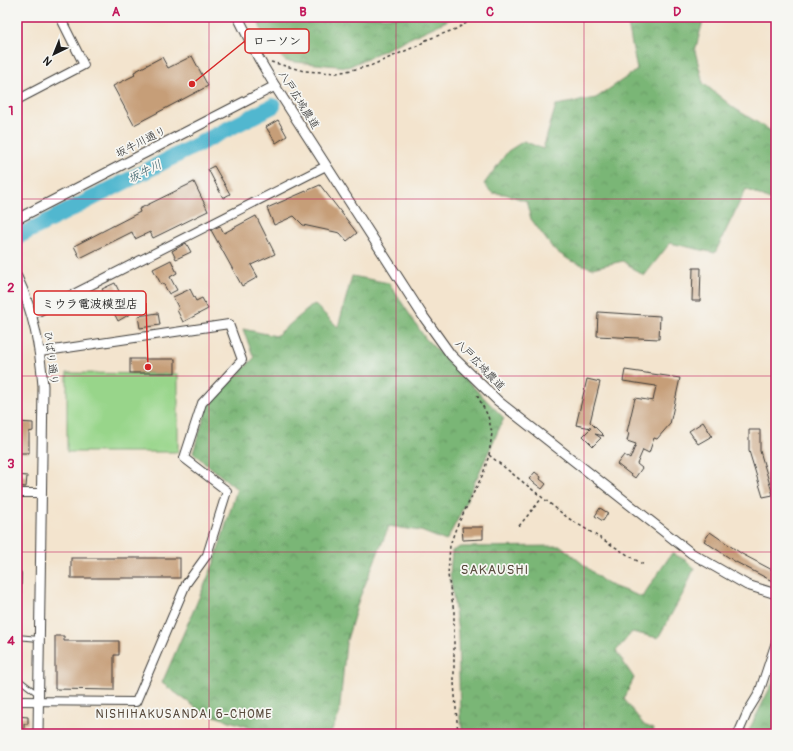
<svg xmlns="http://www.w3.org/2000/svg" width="793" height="751" viewBox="0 0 793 751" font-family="Pangolin,'Klee One',sans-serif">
<defs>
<pattern id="forest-crowns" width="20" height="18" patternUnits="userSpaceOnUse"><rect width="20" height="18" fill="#7ab676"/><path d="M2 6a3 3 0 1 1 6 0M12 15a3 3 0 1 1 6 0" fill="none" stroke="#639360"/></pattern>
</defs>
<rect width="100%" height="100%" fill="#f6f6f2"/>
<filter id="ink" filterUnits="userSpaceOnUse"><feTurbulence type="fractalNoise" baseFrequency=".025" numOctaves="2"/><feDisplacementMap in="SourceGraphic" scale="8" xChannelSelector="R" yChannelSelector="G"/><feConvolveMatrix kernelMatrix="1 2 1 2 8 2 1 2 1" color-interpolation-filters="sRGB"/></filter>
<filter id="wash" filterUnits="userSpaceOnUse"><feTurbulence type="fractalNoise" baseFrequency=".012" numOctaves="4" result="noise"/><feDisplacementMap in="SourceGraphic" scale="16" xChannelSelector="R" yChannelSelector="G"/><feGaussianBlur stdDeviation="0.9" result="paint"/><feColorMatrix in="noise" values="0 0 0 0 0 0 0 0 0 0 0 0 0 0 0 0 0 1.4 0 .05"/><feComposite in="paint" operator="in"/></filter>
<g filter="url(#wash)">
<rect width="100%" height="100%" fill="#f3e4ce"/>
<!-- grass -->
<polygon fill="#98d58a" stroke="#5a7853" points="67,373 178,374 178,452 67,452"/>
<!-- forest -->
<g fill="url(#forest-crowns)" stroke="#4b6949">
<polygon points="257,17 455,17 348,67 285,61 265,41"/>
<polygon points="641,17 704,17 695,51 703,83 734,108 776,134 776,203 746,189 715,253 670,243 644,276 623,261 592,268 571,261 554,250 531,219 526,201 505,194 492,193 484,184 508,151 524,141 543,149 556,105 596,98 637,70 628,24 641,19"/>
<polygon points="352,276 389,283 425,338 504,418 459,517 446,541 421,531 389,526 359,599 346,643 339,715 330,734 270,734 202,712 162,683 214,563 237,489 193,453 208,405 254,358 243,329 276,336 314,304 338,327"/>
<polygon points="561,546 607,584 642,597 672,553 687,561 694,568 685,590 658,638 632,632 616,651 634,678 624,699 644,725 654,729 652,734 463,734 460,718 458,632 450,574 452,551 460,547"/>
<polygon points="776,676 776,734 747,734"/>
</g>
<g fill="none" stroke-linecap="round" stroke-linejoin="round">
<!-- river -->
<polyline stroke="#51b7cf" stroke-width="16" points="17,237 273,106"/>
</g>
<g id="blocks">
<!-- building -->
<g fill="#c69e78">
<polygon points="192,56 208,86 134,125 113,86 135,75 134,72 162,57 168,68"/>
<polygon points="278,120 287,136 276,143 266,127"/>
<polygon points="214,166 230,194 223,198 208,169"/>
<polygon points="194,182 208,211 153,238 150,232 135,239 132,232 80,258 74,246 140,212 139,209"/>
<polygon points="320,185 357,233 347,241 340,233 303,225 294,216 274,225 267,208"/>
<polygon points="256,216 275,254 251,265 258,277 242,286 211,230 220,226 224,233"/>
<polygon points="186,243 191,252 176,259 172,251"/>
<polygon points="171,260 177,273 170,277 177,290 169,294 163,283 161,284 153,269"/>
<polygon points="693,268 701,268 700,301 692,301"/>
<polygon points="115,283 130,314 118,321 102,289"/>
<polygon points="190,289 196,301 202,298 208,309 183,322 177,310 179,309 173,297"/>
<polygon points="598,312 660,316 659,339 597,336"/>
<polygon points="158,313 160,325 140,328 138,316"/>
<rect x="130" y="359" width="45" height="14"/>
<polygon points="625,370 680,378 670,424 657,439 654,438 649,453 643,450 637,464 642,468 635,478 617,464 624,455 630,459 636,444 627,441 629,433 627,432 635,398 653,401 656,386 623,381"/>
<polygon points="587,379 600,382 590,422 604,436 595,434 601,438 593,446 583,436 591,428 576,425"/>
<polygon points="17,422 33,423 33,431 29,432 29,453 17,453"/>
<polygon points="703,422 712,436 698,444 689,431"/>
<polygon points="749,430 760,430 760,451 773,495 763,497 749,451"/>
<polygon points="535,472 541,477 540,479 546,484 542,489 529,479"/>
<polygon points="17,475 27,476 26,487 17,486"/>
<polygon points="600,508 608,513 603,521 595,516"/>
<polygon points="462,527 483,527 483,539 463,540"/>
<polygon points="710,532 742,554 776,572 776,583 734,561 704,541"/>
<rect x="71" y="558" width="109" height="20"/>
<polygon points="55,636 64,636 64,641 119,641 119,655 114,655 114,690 55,689"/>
<polygon points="17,716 28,717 28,724 24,724 24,734 17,734"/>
</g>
</g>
</g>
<g filter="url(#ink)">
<use href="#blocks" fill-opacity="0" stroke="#3c3a37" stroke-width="1"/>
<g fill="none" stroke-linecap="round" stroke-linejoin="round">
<defs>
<g id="service">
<polyline points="19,574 17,637 39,639"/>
<polyline points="17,678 39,695"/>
</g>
<g id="minor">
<polyline points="17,100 84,65 60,17"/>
<polyline points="32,315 326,166"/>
<polyline points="17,493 41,493"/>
<polyline points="17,701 136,702 186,584 207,555 227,491 184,458 202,403 242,360 229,324 40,352"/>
<polyline points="738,734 748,711 759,693 776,642"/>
</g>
<g id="tertiary">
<polyline points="238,17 259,59 275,86 423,316 451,355 498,401 691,553 747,585 776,594"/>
<polyline points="17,219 275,86"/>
<path d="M17,277C34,312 40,348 43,386L38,734"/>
</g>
</defs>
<!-- service casing -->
<use href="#service" stroke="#3c3a37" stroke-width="6"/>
<!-- minor casing -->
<use href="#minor" stroke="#3c3a37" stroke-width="10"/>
<!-- tertiary casing -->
<use href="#tertiary" stroke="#3c3a37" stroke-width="11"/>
<!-- path -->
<g stroke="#3c3a37" stroke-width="1.5" stroke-dasharray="3 3" stroke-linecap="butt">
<polyline points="271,62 304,71 337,73 370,66 419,45 426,40 456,29 477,17"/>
<polyline points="489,455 568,518 644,565"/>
<polyline points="519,526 542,498"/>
<polyline points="458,734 454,683 454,612 448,575 450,545 456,528 483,474 489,455 492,433 488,416 476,393"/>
</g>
<!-- service -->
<use href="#service" stroke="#fff" stroke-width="4"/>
<!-- minor -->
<use href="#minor" stroke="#fff" stroke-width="8"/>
<!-- tertiary -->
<use href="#tertiary" stroke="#fff" stroke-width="9"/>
</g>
</g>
<!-- grid -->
<path fill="none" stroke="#c2185b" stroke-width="1" stroke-opacity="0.55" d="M209,17V734M396,17V734M584,17V734M17,199H776M17,376H776M17,552H776"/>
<g text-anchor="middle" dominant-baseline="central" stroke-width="3.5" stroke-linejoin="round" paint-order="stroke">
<!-- street labels -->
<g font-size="11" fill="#1c1c1c" stroke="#f6f6f2">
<text transform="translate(299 100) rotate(58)">八戸広域農道</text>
<text transform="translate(141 142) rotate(-27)">坂牛川通り</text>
<text transform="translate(51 358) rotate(83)">ひばり通り</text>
<text transform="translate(480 365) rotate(46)">八戸広域農道</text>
</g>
<!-- water labels -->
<g font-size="12" font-style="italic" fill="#315a64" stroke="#f6f6f2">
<text transform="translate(145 172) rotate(-27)">坂牛川</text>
</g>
<!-- neighbourhood labels -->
<g font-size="12" letter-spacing="1" fill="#584a3c" stroke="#f6f6f2">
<text x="184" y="714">NISHIHAKUSANDAI 6-CHOME</text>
</g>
<!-- quarter labels -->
<g font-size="13" letter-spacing="1" fill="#584a3c" stroke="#f6f6f2">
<text x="495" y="570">SAKAUSHI</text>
</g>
</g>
<!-- callouts -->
<path fill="none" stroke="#d62828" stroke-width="1.5" d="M192 84L245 41M148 367L146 303"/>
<g fill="#d62828" stroke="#f6f6f2" stroke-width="1.5">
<circle cx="192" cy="84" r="4"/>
<circle cx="148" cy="367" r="4"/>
</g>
<g fill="#f6f6f2" stroke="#d62828" stroke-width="1.5">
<rect x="245" y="29" width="64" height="24" rx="4"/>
<rect x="34" y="291" width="112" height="24" rx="4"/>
</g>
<g font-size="12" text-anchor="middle" font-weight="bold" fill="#1c1c1c">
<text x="277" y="45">ローソン</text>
<text x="90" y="308">ミウラ電波模型店</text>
</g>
<!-- margin -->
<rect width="793" height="751" fill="none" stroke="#f6f6f2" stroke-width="44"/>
<!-- north arrow -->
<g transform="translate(54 54) rotate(223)" stroke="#f6f6f2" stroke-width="3" paint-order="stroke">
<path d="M0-3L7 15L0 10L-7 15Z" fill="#1c1c1c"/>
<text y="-6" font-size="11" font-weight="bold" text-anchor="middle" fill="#1c1c1c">N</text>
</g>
<rect x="22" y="22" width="749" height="707" fill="none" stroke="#c2185b" stroke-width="1.5"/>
<g font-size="13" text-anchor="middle" font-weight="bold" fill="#c2185b">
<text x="116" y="16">A</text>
<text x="303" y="16">B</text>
<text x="490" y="16">C</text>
<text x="677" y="16">D</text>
<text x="11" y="115">1</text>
<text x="11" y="292">2</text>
<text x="11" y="468">3</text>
<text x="11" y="645">4</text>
</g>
</svg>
